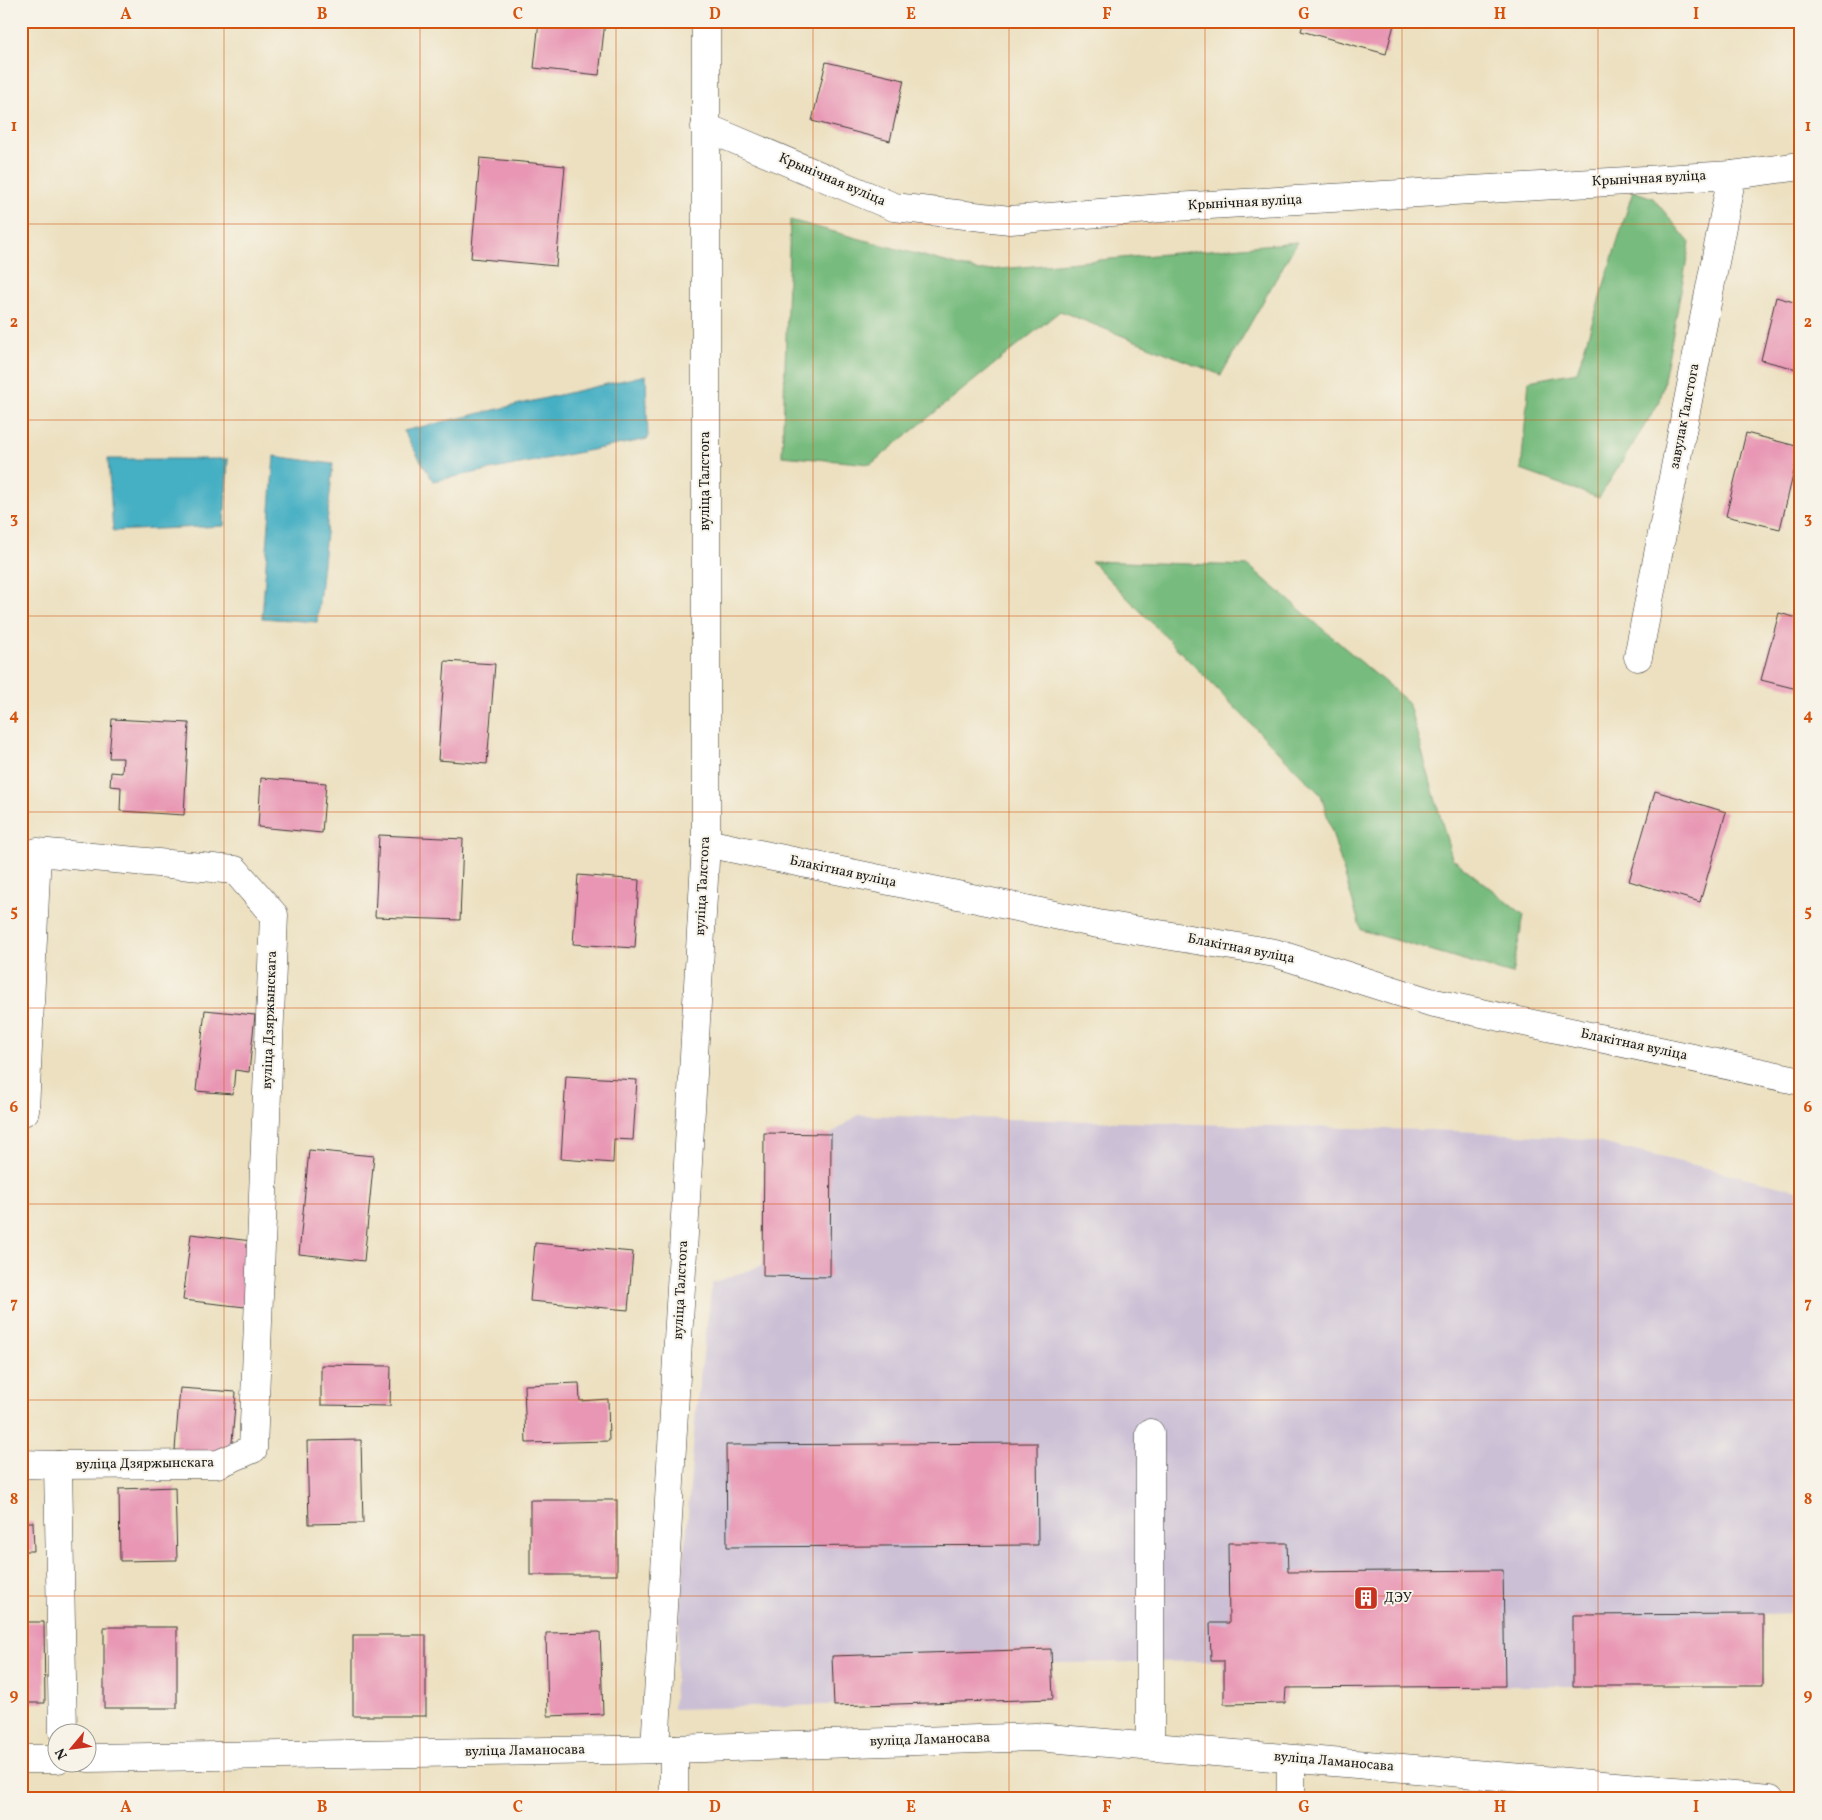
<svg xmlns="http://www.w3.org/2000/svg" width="1822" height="1820" viewBox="0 0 1822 1820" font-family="Vollkorn,serif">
<rect width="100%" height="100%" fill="#f7f3e8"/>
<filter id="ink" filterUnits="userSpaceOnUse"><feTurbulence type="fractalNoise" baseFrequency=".02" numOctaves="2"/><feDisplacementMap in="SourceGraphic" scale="10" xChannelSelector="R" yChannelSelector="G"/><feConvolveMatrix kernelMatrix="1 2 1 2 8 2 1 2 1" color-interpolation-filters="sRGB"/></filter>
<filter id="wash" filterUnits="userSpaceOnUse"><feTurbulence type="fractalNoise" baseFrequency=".0096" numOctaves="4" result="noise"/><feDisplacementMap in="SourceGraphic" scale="20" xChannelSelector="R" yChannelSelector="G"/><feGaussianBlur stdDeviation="1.12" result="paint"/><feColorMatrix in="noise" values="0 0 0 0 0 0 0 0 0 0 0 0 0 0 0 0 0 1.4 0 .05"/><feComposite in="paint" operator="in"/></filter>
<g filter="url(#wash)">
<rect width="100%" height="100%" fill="#ece0c0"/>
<!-- industrial -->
<polygon fill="#cbbfd5" points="858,1115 1458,1131 1585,1139 1801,1191 1801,1593 1796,1613 1763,1614 1763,1686 1505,1686 1286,1688 1285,1703 1224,1704 1223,1661 1052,1663 1053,1699 673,1709 696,1409 712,1283 763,1265 764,1133 831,1134"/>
<!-- forest -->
<g fill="#77bb7e" stroke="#4a6c4d">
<polygon points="1633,191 1653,198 1690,243 1660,401 1599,498 1521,470 1529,381 1577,372"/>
<polygon points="790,220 979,271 1297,242 1221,375 1060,311 871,464 782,456"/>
<polygon points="1091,561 1249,566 1408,702 1452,858 1524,915 1512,974 1361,930 1321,795"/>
</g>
<!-- water -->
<g fill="#44afc3" stroke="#306670">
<polygon points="646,375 648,439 433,481 403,431"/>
<polygon points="274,456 333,464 317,622 262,618"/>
<polygon points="108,459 228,459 224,526 113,531"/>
</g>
<g id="blocks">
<!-- building -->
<g fill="#e896b4">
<polygon points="539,21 605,21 599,75 534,68"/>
<polygon points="1304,21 1395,21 1386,54 1301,31"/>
<polygon points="1579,21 1643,21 1643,25 1579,23"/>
<polygon points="826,62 904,80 890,141 812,121"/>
<polygon points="480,158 565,166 556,266 471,258"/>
<polygon points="1776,297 1801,304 1801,370 1761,360"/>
<polygon points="1746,433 1800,447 1780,529 1726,516"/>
<polygon points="21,576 24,576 23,632 21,632"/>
<polygon points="1779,613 1801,619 1801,690 1761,680"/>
<polygon points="445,661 495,664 487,764 438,760"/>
<polygon points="112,719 189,723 184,815 120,811 121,787 110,786 111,772 122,773 123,758 109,758"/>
<polygon points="261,778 326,783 322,833 258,827"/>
<polygon points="1655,791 1726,812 1700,902 1629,881"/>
<polygon points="379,835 463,839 460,920 375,917"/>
<polygon points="578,875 639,880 635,948 573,944"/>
<polygon points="205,1010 255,1015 249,1072 235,1070 233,1094 196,1091"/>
<polygon points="566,1076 637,1080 633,1140 614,1139 613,1163 561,1159"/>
<polygon points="764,1133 831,1134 830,1277 763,1276"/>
<polygon points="309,1150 374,1156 364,1261 299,1254"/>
<polygon points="191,1234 252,1241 245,1307 183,1300"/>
<polygon points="535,1243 633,1252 628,1310 530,1301"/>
<polygon points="321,1365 391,1366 390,1406 321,1405"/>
<polygon points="579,1383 580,1401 608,1399 609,1441 526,1443 524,1385"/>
<polygon points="180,1388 236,1392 231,1455 175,1450"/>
<polygon points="361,1440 363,1523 309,1524 307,1441"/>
<polygon points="1037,1443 1038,1545 727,1547 726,1445"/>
<polygon points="175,1487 177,1560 120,1561 119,1489"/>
<rect x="530" y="1500" width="87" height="75"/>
<polygon points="21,1522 33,1522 34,1551 21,1551"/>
<polygon points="1228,1543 1287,1543 1288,1572 1503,1570 1505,1686 1286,1688 1285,1703 1224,1704 1224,1661 1211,1661 1210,1623 1229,1623"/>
<polygon points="1763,1614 1763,1686 1573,1686 1573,1615"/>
<polygon points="21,1622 44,1622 45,1703 21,1703"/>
<rect x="104" y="1627" width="73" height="81"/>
<polygon points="600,1632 603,1714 548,1716 546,1633"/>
<rect x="353" y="1635" width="73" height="81"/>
<polygon points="1051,1649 1053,1699 834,1706 832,1656"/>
</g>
</g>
</g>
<g filter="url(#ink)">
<use href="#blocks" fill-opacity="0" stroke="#3b3935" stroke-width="1"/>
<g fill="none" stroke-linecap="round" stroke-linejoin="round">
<defs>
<g id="minor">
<polyline points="705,127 894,207 1010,220 1175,207 1732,175 1801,166"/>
<polyline points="1638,657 1732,175"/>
<polyline points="706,843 1098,924 1275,953 1430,1002 1801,1081"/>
<polyline points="21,1113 25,1111 37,852 235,870 274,915 253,1449 218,1464 58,1465 21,1464"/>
<polyline points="58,1465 63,1732"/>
<polyline points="1150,1746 1150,1433"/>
<polyline points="655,1749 706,843 706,21"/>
<polyline points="674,1749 674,1799"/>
<polyline points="88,1758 674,1749 1036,1737 1770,1799"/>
<polyline points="21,1759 58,1759"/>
<polyline points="1291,1759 1291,1799"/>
</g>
</defs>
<!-- minor casing -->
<use href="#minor" stroke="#3b3935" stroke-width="29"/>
<!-- minor -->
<use href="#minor" stroke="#fff" stroke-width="28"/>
</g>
</g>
<!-- grid -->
<path fill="none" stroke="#d4530e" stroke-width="1" stroke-opacity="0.55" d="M224,21V1799M420,21V1799M616,21V1799M813,21V1799M1009,21V1799M1205,21V1799M1402,21V1799M1598,21V1799M21,224H1801M21,420H1801M21,616H1801M21,812H1801M21,1008H1801M21,1204H1801M21,1400H1801M21,1596H1801"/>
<!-- icons -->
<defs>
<symbol id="building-square" viewBox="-11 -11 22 22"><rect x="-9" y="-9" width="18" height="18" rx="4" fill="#c8321e" stroke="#f7f3e8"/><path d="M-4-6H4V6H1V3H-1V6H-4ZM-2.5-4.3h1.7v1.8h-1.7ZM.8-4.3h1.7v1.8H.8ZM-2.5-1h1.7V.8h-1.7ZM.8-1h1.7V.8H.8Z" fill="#fff"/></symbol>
</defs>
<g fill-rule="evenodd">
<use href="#building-square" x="1352" y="1584" width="28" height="28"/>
</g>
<g text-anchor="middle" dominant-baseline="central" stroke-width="4" stroke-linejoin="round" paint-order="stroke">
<!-- street labels -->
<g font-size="14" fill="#1c1c1c" stroke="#f7f3e8">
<text transform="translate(1649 179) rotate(-3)">Крынічная вуліца</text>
<text transform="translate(832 180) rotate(23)">Крынічная вуліца</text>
<text transform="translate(1245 203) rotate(-3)">Крынічная вуліца</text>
<text transform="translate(1685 416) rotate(-79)">завулак Талстога</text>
<text transform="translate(705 481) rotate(-90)">вуліца Талстога</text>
<text transform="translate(843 872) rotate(12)">Блакітная вуліца</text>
<text transform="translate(703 886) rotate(-87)">вуліца Талстога</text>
<text transform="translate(1241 949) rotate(11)">Блакітная вуліца</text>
<text transform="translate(270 1020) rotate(-88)">вуліца Дзяржынскага</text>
<text transform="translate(1634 1045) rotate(12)">Блакітная вуліца</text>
<text transform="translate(681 1290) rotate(-87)">вуліца Талстога</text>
<text transform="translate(145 1464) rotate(-1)">вуліца Дзяржынскага</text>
<text transform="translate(930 1740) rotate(-2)">вуліца Ламаносава</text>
<text transform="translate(525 1751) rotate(-1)">вуліца Ламаносава</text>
<text transform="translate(1334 1762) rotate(5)">вуліца Ламаносава</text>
</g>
<!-- poi labels -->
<g font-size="14" fill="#1c1c1c" stroke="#f7f3e8" text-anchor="start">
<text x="1384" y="1598">ДЭУ</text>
</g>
</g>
<!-- margin -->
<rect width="1822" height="1820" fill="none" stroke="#f7f3e8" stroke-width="55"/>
<!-- north arrow -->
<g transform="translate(72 1748) rotate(241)"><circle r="24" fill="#f7f3e8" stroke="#9f9d96"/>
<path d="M0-4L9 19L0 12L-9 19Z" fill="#c8321e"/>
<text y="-8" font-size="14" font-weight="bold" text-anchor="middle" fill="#1c1c1c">N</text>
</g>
<rect x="28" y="28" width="1766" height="1764" fill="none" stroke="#d4530e" stroke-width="2"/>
<g font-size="16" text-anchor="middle" font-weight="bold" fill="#d4530e">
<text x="126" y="19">A</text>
<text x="322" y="19">B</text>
<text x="518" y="19">C</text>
<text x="715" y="19">D</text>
<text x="911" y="19">E</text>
<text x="1107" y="19">F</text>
<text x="1304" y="19">G</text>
<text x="1500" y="19">H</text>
<text x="1696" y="19">I</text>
<text x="14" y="131">1</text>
<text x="1808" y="131">1</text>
<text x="14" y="327">2</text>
<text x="1808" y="327">2</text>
<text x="14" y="523">3</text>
<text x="1808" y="523">3</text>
<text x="14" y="720">4</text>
<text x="1808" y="720">4</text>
<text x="14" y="916">5</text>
<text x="1808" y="916">5</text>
<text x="14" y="1112">6</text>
<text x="1808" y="1112">6</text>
<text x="14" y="1308">7</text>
<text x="1808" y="1308">7</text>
<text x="14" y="1504">8</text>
<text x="1808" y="1504">8</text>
<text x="14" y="1700">9</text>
<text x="1808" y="1700">9</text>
<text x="126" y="1812">A</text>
<text x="322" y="1812">B</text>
<text x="518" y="1812">C</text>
<text x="715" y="1812">D</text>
<text x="911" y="1812">E</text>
<text x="1107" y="1812">F</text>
<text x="1304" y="1812">G</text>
<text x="1500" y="1812">H</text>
<text x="1696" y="1812">I</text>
</g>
</svg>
